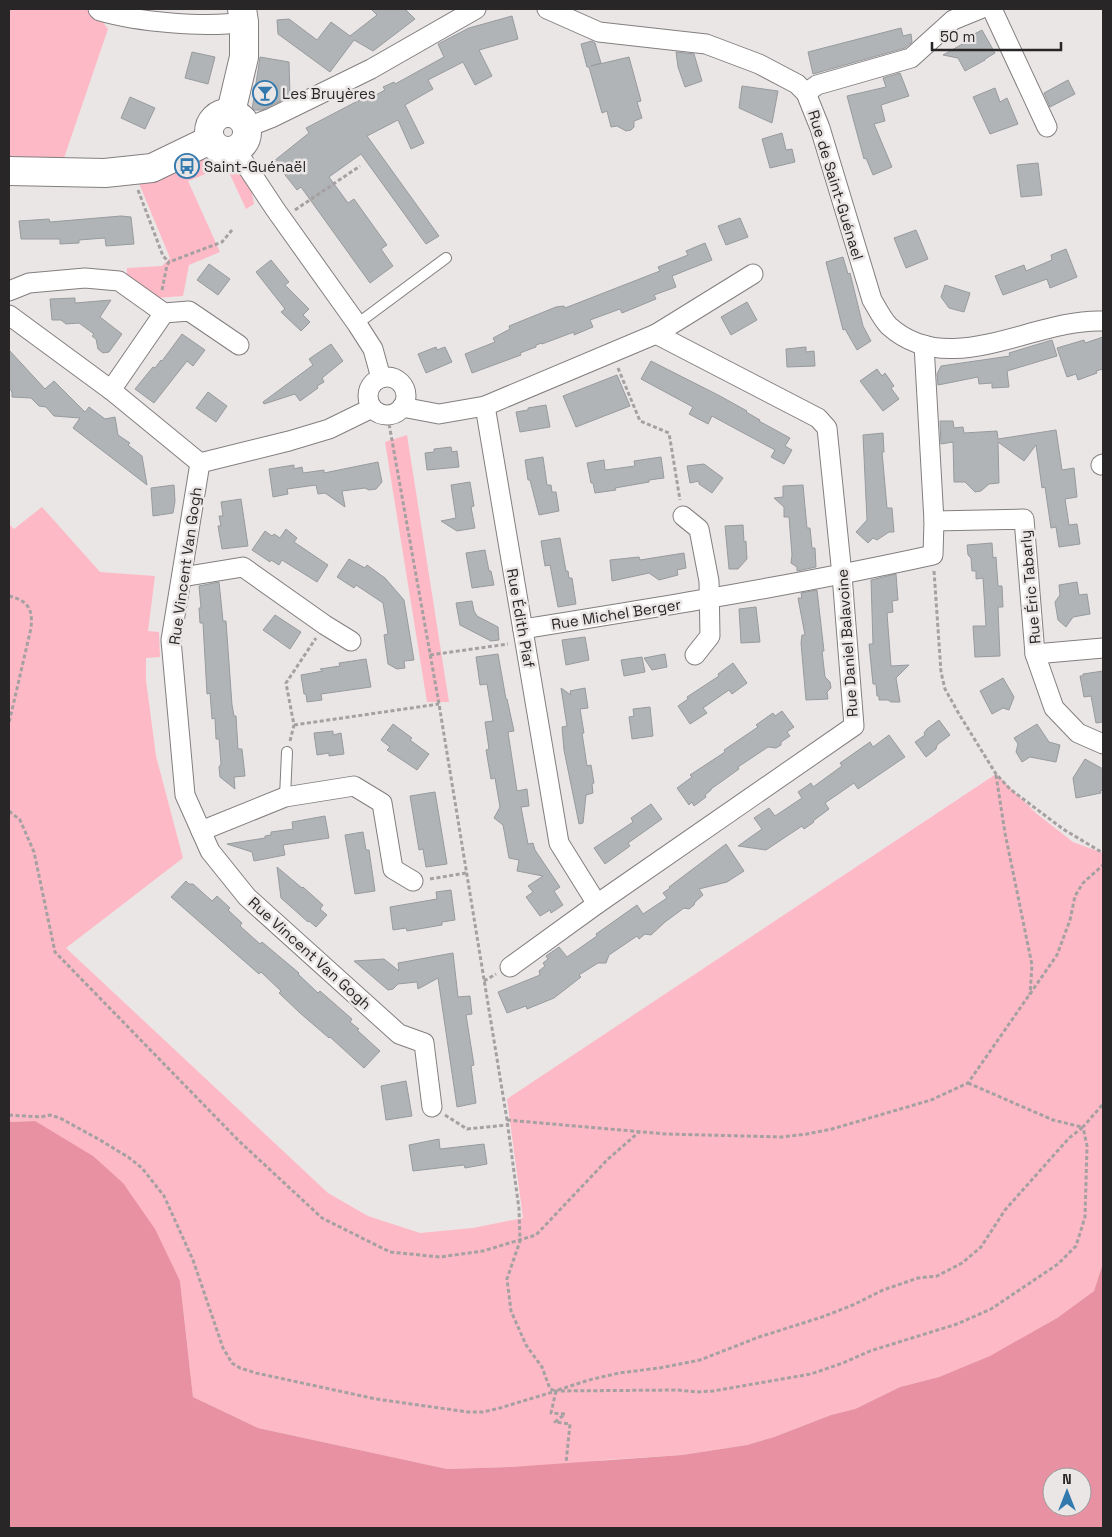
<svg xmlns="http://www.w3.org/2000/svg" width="1112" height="1537" viewBox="0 0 1112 1537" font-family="'Space Grotesk',sans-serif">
<rect width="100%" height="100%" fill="#ebe6e6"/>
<!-- green -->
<g fill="#fdb9c5">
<polygon points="9,9 93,9 108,29 64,158 9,157"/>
<path d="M202,159C233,164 250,170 254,204L246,209L226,166L188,181L220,252L189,265L183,296L156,298L127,278V268L162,266L170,258L138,181Z"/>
<polygon points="407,435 449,702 427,702 385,442"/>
<polygon points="42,507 100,572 155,576 148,631 159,632 160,657 146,658 146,680 156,756 183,858 66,948 328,1193 368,1216 420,1233 473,1228 523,1218 507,1099 996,774 1037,814 1073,842 1103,853 1103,1263 1094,1291 1057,1318 991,1356 939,1377 900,1387 855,1409 831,1415 774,1437 747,1445 682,1455 604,1460 567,1465 447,1469 258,1428 193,1397 180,1281 35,1121 9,1122 9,524 14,529"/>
</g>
<!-- water -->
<path fill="#e891a2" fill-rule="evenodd" d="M35,1121L93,1156L123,1183L155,1229L180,1281L193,1397L258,1428L447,1469L511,1467L682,1455L747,1445L774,1437L831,1415L855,1409L900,1387L939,1377L990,1356L1057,1318L1094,1291L1103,1263V1528H9V1122ZM1052,1477H1082V1507H1052Z"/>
<!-- building -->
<g fill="#b1b4b7" stroke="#989b9e">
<polygon points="371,9 405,9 415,19 373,51 354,40 330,72 278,34 277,20 289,19 317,40 331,22 350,36 377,15"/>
<polygon points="512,16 518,39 479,50 492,76 475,85 463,62 428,80 433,89 405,105 424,143 411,149 398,120 367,136 439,236 426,244 361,154 329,177 348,203 354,199 387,245 381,249 393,266 370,283 301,187 297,190 274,161 309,133 306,128 373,93 374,96 385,90 383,87 394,82 395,84 444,57 438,44 469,28"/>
<polygon points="901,28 903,36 911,34 912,42 905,48 813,74 808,52"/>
<polygon points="982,30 995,53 985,59 985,60 965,71 958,58 943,55 966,42 965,39"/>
<polygon points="592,41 595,43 601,63 591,66 629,57 641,101 637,102 642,118 634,121 634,127 631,130 626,131 617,126 611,127 607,111 602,113 589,67 587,67 581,44"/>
<polygon points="192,52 215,57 208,84 185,78"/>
<polygon points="676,52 694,54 702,81 685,87 678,67"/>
<polygon points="260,57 289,62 290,96 262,110 252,110"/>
<polygon points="900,73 909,96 881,105 885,121 874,124 892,167 873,175 866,158 864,159 847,96 886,87 883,78"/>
<polygon points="1068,80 1075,94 1050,107 1044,93"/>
<polygon points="742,86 778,91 772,123 739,108"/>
<polygon points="995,88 1000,102 1007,98 1018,124 990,134 973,97"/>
<polygon points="130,97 155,108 145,129 121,118"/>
<polygon points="782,133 786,150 792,149 795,162 770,168 762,139"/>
<polygon points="1038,163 1042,195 1021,197 1017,165"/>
<polygon points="121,216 131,217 134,244 106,246 105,238 79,240 79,243 60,244 60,239 21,239 19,221 49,219 50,222"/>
<polygon points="740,218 748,237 726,245 718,226"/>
<polygon points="916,230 928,259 906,268 894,238"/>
<polygon points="705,243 712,260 672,276 676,287 654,295 656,299 622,313 620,309 590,320 593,327 574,335 574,332 542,344 542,343 536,345 536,347 520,353 521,355 472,373 465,354 495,342 493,338 510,329 509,326 556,307 564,306 565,308 660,271 658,267 688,255 686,251"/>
<polygon points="1066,249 1077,277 1050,288 1047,279 1003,295 995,276 1024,265 1026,271 1052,260 1051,255"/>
<polygon points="843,257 848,274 850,273 863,326 871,341 857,350 845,329 843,330 826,262"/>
<polygon points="271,260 289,282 285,285 309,309 303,315 310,322 301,331 281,312 285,309 256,272"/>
<polygon points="209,264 230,279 218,295 197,280"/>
<polygon points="945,285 970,293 964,312 949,308 941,297"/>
<polygon points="75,298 75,303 111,300 100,317 122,334 109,352 103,353 98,349 96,339 92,336 94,334 79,323 66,324 61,320 52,320 50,299"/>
<polygon points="747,302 757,320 731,335 721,317"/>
<polygon points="182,334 205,350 193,366 187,361 154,403 135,389 153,367 155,368 161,360 162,361"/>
<polygon points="1103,337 1103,369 1096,371 1097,373 1078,380 1076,374 1067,377 1057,348 1084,340 1085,343"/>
<polygon points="1052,340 1057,356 1007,371 1009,387 992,388 992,383 979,384 978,377 938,385 937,374 941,366 1010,356 1009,353"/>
<polygon points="331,344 343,361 322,378 324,382 317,386 318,388 300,401 295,394 264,404 263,402 313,365 309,359"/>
<polygon points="436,347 437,350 445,347 452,362 426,373 418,354"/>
<polygon points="806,347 806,352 814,351 815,366 787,367 786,349"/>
<polygon points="9,350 45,389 54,381 85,412 89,407 105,419 115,417 118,435 130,443 128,445 142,456 147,485 73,428 80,418 54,416 46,407 39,406 31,398 12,397 12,392 9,388"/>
<polygon points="651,361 720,396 747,411 746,412 760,420 759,421 790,438 785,446 792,450 784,464 771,457 775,450 712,416 708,424 689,414 693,407 641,379"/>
<polygon points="877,369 882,376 885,373 894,386 891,388 899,399 883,411 860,381"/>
<polygon points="617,375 630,406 576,427 563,396"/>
<polygon points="208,392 227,406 216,422 196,408"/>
<polygon points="546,405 550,427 520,432 516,412 528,410 528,408"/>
<polygon points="940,421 953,421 954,428 963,427 964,433 997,431 998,439 1056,430 1062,470 1074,468 1077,497 1065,499 1069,525 1077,524 1080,544 1059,547 1056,527 1051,528 1045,487 1042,488 1036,445 1024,461 998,442 999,483 989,484 981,491 975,492 965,482 954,482 953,442 941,444"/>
<polygon points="883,433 884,452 882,452 887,508 892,508 894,532 889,532 877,540 873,538 868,543 856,532 867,520 863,435"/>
<polygon points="451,447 452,452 457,451 459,467 427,470 425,453 434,452 434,449"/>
<polygon points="543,457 547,485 551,485 552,492 556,492 559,511 539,515 530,480 528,480 525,460"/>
<polygon points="661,457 664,478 649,480 649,482 615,488 616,490 595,493 593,483 591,483 587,463 604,460 605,470 635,466 634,461"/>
<polygon points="378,462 382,482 376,489 369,490 365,488 342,491 345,507 325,493 318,494 316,485 287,489 288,494 273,497 269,469 294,465 294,469 302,467 303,473 324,470 324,473"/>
<polygon points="704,464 723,478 712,493 699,484 699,481 690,483 687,466"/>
<polygon points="470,482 474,506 471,507 475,528 457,531 441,521 456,518 451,485"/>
<polygon points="174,485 175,501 173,513 153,516 151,488"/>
<polygon points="803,485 807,528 810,528 812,548 815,548 816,567 797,571 797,567 791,563 792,555 789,517 784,517 784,507 774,498 783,497 783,486"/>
<polygon points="241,499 248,546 222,549 218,526 221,526 219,516 223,516 221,502"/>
<polygon points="743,525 744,542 746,541 747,559 738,569 729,569 725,526"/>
<polygon points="286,529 297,538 294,542 328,565 317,582 282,560 279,565 271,560 270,562 252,550 265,531 272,536 274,534 280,538"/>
<polygon points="560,538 566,571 568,571 569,578 572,578 576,604 558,607 550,565 545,566 541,541"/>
<polygon points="992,543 993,558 996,557 998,586 1002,586 1003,607 998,607 1000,656 975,657 973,626 986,626 983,578 976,579 976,571 972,571 971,558 968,555 967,545"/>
<polygon points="485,550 489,571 491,571 494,585 472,588 466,553"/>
<polygon points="684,553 686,568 677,570 678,575 659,580 649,573 612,581 610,560 639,557 640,560"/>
<polygon points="349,559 365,568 367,565 385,578 404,600 414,660 404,661 405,668 397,669 388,664 384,635 388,634 383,603 356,585 354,588 337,577"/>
<polygon points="896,574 898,600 892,601 893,612 887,613 891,666 909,665 896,678 900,702 891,702 888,700 879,700 879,696 877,696 876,684 873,684 869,644 873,644 871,580"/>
<polygon points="219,582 223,621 226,621 232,705 234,716 236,716 238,749 242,749 245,776 234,777 235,789 220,777 219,767 221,764 219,739 216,739 215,718 212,719 210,693 207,694 203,623 200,623 199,608 201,608 199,586"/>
<polygon points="1077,582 1079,595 1087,594 1090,614 1073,617 1066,627 1058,620 1055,602 1060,595 1059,585"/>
<polygon points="817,590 824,651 822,651 825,677 830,682 831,688 827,692 828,699 806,700 801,643 802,635 805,635 798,598 802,598 801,593"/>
<polygon points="472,601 474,611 477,616 498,627 499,640 491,641 460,625 456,603"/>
<polygon points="756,607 760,642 741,643 739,609"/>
<polygon points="275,615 301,632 290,649 263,630"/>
<polygon points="585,637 589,660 566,665 562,640"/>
<polygon points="498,654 506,699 507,699 514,731 508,732 517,791 527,789 529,806 521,807 528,844 533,843 535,850 560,887 554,891 563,905 551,913 550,910 540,916 526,897 533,892 528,886 543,876 517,871 519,860 509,858 503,825 494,818 500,807 495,778 491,779 486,750 489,749 485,722 493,721 487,684 480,685 476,657"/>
<polygon points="665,654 667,667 652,670 644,658"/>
<polygon points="642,657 645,672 624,676 621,660"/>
<polygon points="366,659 371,687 321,694 322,700 307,702 306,694 304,694 301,675 323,671 320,669 340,666 339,663"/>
<polygon points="733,663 747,683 732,694 729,690 703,708 707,713 690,724 678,706 688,699 687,697 719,676 718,674"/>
<polygon points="1103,671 1103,722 1096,723 1091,696 1084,697 1080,676 1083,676 1083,674"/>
<polygon points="1003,678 1014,697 1009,710 1003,708 992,714 980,691"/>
<polygon points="561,688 571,695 570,691 585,688 588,708 580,709 584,733 582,733 587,766 591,765 594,783 592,784 593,793 586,795 583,823 579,824 564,750 562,727 567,726"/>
<polygon points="650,707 653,736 632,739 629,717 634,716 633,709"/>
<polygon points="782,711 794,727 787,732 790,736 781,742 781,745 776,748 768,747 738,767 739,769 711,789 711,790 705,795 706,797 694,806 692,802 689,805 677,788 692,777 690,775 725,752 724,750 758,727 756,725 773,713 775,716"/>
<polygon points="939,720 950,735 937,745 936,749 926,757 915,742 925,735 924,733 927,729"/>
<polygon points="393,724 412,738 410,740 429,754 417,770 387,750 390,747 381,740"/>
<polygon points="1037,724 1049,742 1060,745 1056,762 1030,757 1022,762 1016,752 1018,744 1014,738"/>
<polygon points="333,731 333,735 341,733 344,754 329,756 329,753 317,755 314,733"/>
<polygon points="889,735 905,757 858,789 854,783 825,803 829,809 813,821 814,822 804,829 802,826 766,850 738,846 762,829 754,818 769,808 775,816 802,798 798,792 811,783 813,787 842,766 840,763 870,742 873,747"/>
<polygon points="1085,759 1103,769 1103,790 1100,791 1101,793 1076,798 1073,778"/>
<polygon points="435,792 447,864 426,867 423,849 419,850 410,796"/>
<polygon points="651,804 662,819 628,843 630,846 605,864 594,848 633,822 631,818"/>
<polygon points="325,816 329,838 283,845 285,855 254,861 252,852 227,844 265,838 265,836 271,835 271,832 293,829 292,822"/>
<polygon points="363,832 366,850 369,850 375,891 355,894 345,835"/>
<polygon points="726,844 744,871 727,882 699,889 703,895 695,902 694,905 689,909 684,908 665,922 651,935 645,934 639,939 637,936 609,955 606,963 598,963 579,975 581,977 554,998 527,1009 526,1006 507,1013 498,992 540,975 539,971 545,966 543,963 548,959 546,956 559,947 567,957 597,936 596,934 637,905 643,914 667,898 663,893 670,888 669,887"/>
<polygon points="277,867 302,888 303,887 323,905 320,909 327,915 316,927 309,921 308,922 281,898"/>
<polygon points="186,881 189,884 193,884 212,901 217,896 230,908 228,910 242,923 240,926 260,944 262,942 299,973 298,974 318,993 320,991 352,1019 350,1022 359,1029 357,1030 380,1051 364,1068 330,1037 329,1038 300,1013 279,993 281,991 261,972 259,974 171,897"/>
<polygon points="451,890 455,920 442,922 442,925 407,931 406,928 393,930 390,907 437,899 436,892"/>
<polygon points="453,953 458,997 470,996 472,1014 466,1015 474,1065 471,1066 476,1103 457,1107 438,978 418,989 417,982 398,984 393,989 388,990 354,961 384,959 399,971 398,963"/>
<polygon points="406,1081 412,1116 386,1120 381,1086"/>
<polygon points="439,1139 440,1149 484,1144 487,1164 465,1168 464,1165 413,1171 409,1145"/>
</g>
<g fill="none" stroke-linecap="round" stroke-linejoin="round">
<defs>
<g id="lane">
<polyline points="357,324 446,258"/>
<polyline points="285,797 287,752"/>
</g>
<g id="street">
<path d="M98,9L100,11C137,22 205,28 244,22"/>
<path d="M547,9L599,32L706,44L759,64L797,84L806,93L820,128L872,300C877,308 882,319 889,326C950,381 1034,318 1103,321"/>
<polyline points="992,9 1047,127"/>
<polyline points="806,93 817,85 911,58 953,20 980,9"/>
<polyline points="248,127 271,118 371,69 476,9"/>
<polyline points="236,150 275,209 357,324 373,349 381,378"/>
<polyline points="9,291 29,283 85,278 119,281 164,313 189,311 239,345"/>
<polyline points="9,315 111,390 200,463"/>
<polyline points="656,334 753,274"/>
<circle cx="387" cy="396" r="19"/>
<polyline points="111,390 164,313"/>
<polyline points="485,406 559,843 597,904"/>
<polyline points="402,407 439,414 485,406 656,334 818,418 827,428 842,575 854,726 597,904 510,967"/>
<polyline points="200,463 171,640 185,795 210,851 247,897 399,1034 424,1043 432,1107"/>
<polyline points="200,463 289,441 329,429 372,408"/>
<polyline points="1101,465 1103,464"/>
<polyline points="683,516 699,529 709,581 710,636 695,655"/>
<polyline points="934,521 1024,519 1035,654 1054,708 1078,733 1103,744"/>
<polyline points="182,577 243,567 325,625 351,641"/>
<path d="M523,629C660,607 797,585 933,555L934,521L924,345"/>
<polyline points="1035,654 1103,648"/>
<polyline points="201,831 285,797 354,786 382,803 393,869 413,881"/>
</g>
<g id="secondary">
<polyline points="231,112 244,57 244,22 242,9"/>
<circle cx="228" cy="132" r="19"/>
<polyline points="9,171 105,173 152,168 210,140"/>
</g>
</defs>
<!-- lane casing -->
<use href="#lane" stroke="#837e7f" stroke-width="12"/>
<!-- street casing -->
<use href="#street" stroke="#837e7f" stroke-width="21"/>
<!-- secondary casing -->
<use href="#secondary" stroke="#837e7f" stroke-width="30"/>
<!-- path -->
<g stroke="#a5a1a2" stroke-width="3" stroke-dasharray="4 2.5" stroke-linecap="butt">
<polyline points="138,190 163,256 169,262"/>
<polyline points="295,210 360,166"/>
<polyline points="162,290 167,265 169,262 222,242 232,230"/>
<polyline points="618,368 640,421 669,433 680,500"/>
<polyline points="388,418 439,704 507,1120 519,1209 520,1241 507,1279 511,1311 526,1345 542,1367 550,1389 556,1391"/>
<polyline points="934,571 941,672 945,689 959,714 996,774 1010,789 1063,829 1103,853"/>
<path d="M9,596C28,601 33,608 31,628L9,723"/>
<polyline points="430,655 508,644"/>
<polyline points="294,725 439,704"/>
<polyline points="290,741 294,725 286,683 316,638"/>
<polyline points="996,775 1005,833 1032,965 1030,995"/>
<polyline points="9,811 20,820 34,852 55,952 239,1141 322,1218 390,1252 440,1257 483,1251 536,1235 607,1160 639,1132"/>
<polyline points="430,879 466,873"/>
<polyline points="484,981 496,974"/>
<polyline points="968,1083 1053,1120 1082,1127"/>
<polyline points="9,1115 41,1117 50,1115 60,1118 100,1140 128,1157 142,1168 164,1196 193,1260 223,1348 232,1363 240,1368 256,1373 376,1399 468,1412 483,1412 500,1408 556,1391 678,1390 697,1392 713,1391 788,1378 811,1374 843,1363 870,1351 957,1324 991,1309 1058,1264 1076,1246 1085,1217 1087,1146 1083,1127 1103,1104"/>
<polyline points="445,1115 467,1129 507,1125"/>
<polyline points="507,1120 666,1134 782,1137 807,1134 832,1129 931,1100 968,1083 1057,955 1070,920 1075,896 1083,883 1103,865"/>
<polyline points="558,1390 589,1380 619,1373 659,1368 700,1360 759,1337 822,1317 853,1305 883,1290 918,1278 937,1276 962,1263 981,1247 1005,1210 1069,1138 1083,1127"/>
<polyline points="556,1391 551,1413 565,1414 555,1422 570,1424 566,1463"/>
</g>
<!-- lane -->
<use href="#lane" stroke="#fff" stroke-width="10"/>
<!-- street -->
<use href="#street" stroke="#fff" stroke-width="19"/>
<!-- secondary -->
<use href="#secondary" stroke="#fff" stroke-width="28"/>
</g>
<!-- icons -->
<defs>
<symbol id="bar-ring" viewBox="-11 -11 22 22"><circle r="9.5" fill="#ebe6e6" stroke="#3279ae" stroke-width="1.5"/><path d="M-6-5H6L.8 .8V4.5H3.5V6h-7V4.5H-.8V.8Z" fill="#3279ae"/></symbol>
<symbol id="bus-ring" viewBox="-11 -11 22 22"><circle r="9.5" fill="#ebe6e6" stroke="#3279ae" stroke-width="1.5"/><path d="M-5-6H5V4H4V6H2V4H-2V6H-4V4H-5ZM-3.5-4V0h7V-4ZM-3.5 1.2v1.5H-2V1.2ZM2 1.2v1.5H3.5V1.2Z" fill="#3279ae"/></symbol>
</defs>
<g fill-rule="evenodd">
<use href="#bar-ring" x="251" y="79" width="28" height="28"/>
<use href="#bus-ring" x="173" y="152" width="28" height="28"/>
</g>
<g text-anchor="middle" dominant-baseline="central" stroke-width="5" stroke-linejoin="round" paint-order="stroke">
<!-- poi labels -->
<g font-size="15" fill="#282627" stroke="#ebe6e6" text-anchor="start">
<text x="282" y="93">Les Bruyères</text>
<text x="204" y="166">Saint-Guénaël</text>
</g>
<!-- street labels -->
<g font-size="15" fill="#282627" stroke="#ebe6e6">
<text transform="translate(836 185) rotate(73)">Rue de Saint-Guénael</text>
<text transform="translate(185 566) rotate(-82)">Rue Vincent Van Gogh</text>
<text transform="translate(1030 587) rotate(-95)">Rue Éric Tabarly</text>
<text transform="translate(616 614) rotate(-9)">Rue Michel Berger</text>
<text transform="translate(521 618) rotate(80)">Rue Édith Piaf</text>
<text transform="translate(847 643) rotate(-94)">Rue Daniel Balavoine</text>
<text transform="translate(310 953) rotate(42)">Rue Vincent Van Gogh</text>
</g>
</g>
<!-- border -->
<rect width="1112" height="1537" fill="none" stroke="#282627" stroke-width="20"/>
<!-- north arrow -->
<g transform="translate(1067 1492)"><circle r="24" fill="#ebe6e6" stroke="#9d999a"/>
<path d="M0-4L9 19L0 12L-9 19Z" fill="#3279ae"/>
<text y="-8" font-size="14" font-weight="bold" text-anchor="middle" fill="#282627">N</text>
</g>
<!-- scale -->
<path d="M932 42v8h129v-8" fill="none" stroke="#282627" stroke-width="2.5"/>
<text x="940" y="42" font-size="15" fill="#282627" stroke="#ebe6e6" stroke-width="4" paint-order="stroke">50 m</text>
</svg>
